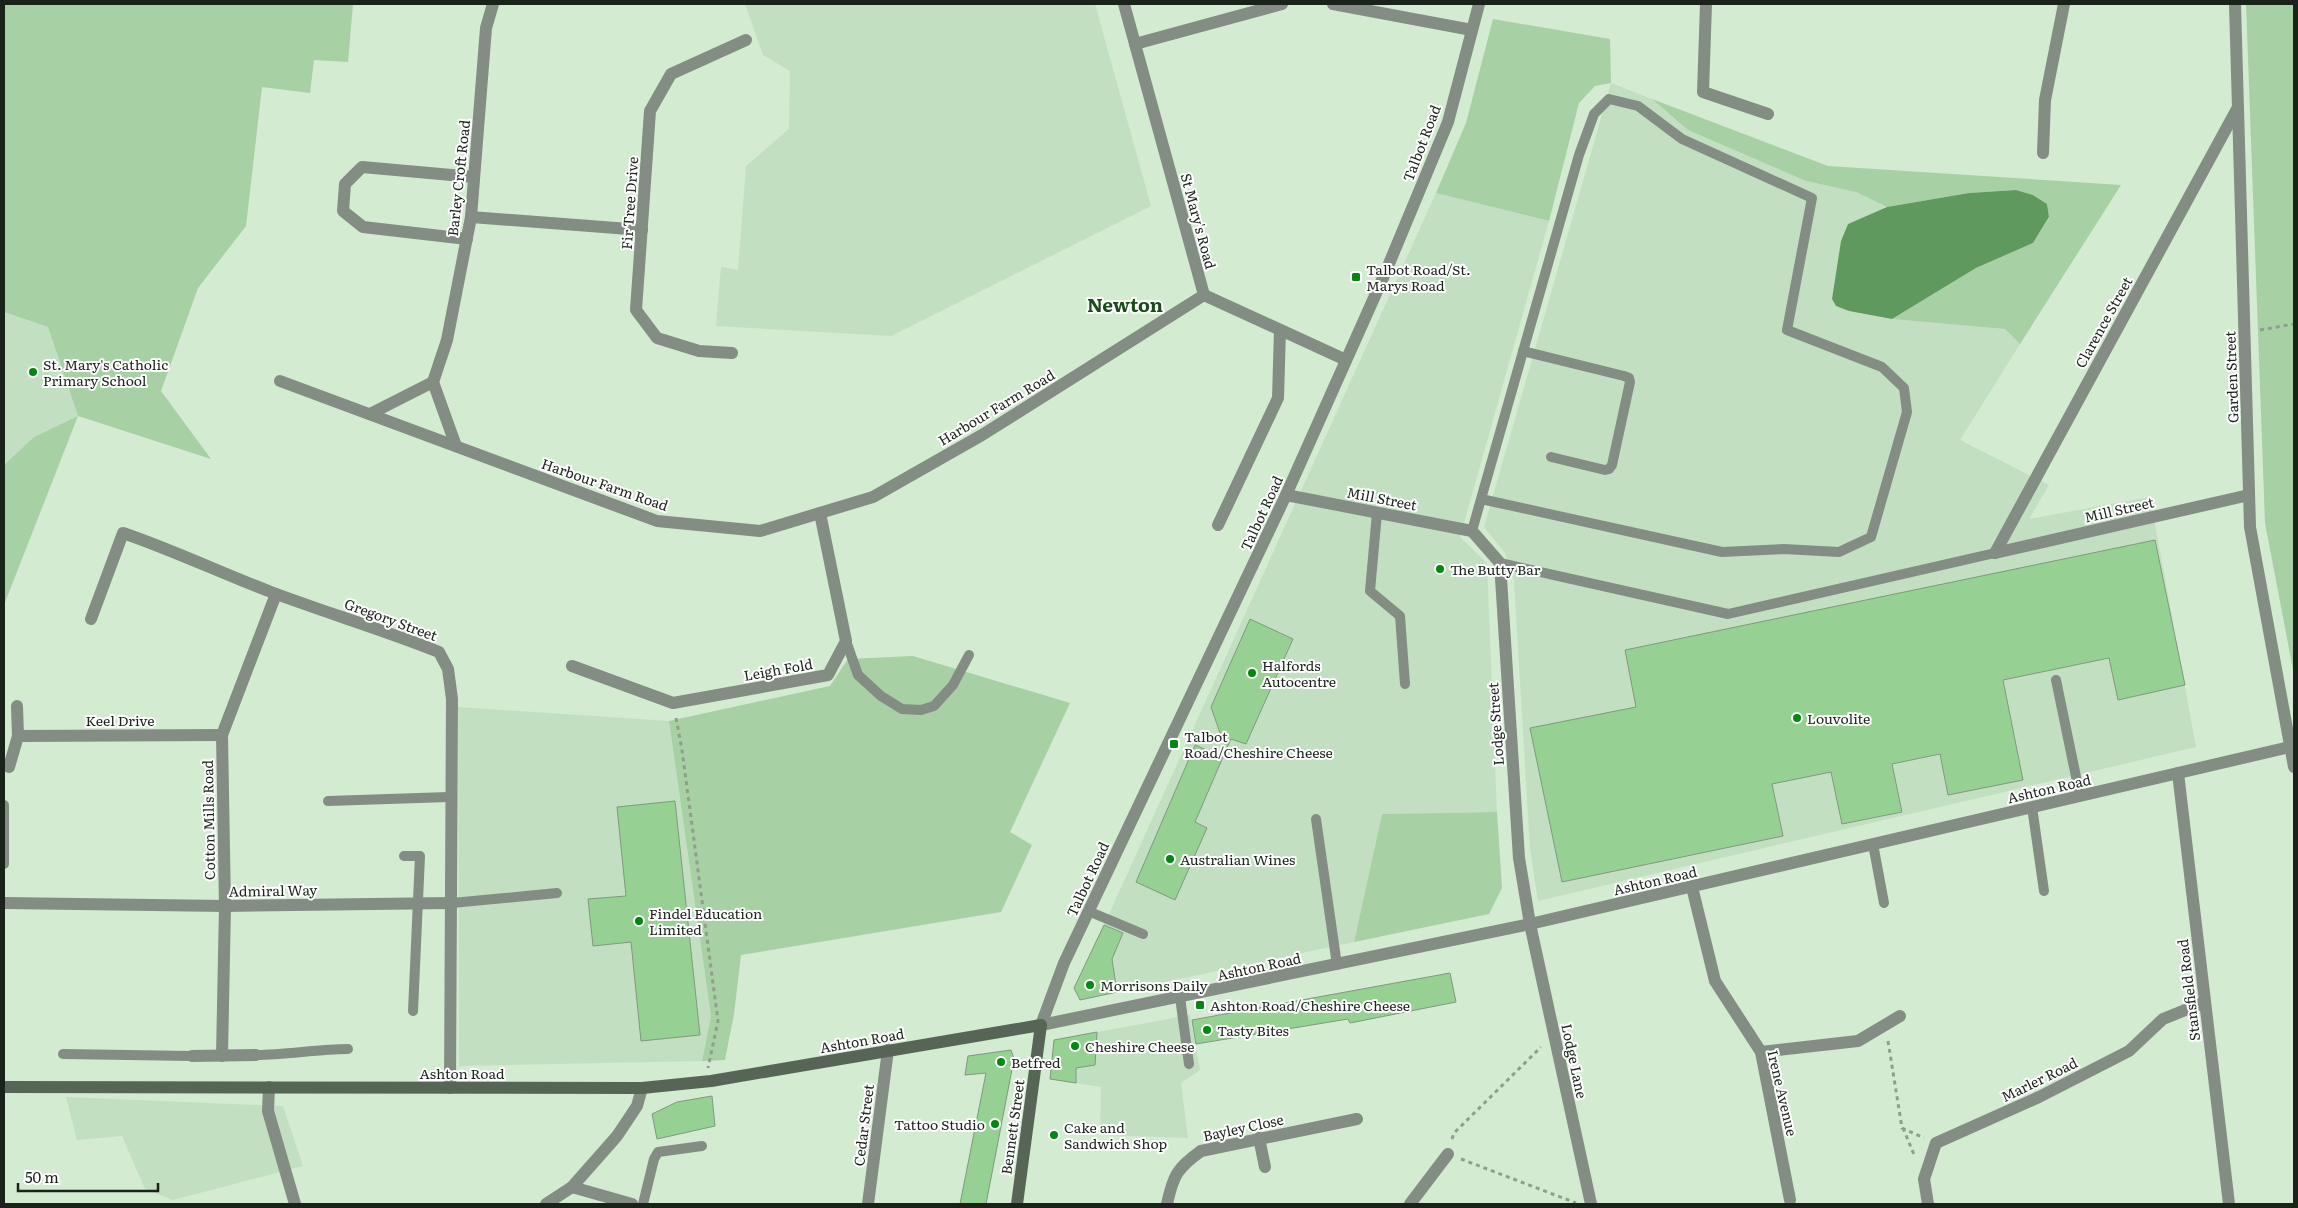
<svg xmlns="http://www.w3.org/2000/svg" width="2298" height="1208" viewBox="0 0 2298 1208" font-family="Literata,serif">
<rect width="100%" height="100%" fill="#d3ebd1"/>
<!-- built -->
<g fill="#c3dfc1">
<polygon points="745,4 1095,4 1151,206 891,336 716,326 721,267 738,270 746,166 789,129 790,71 763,55"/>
<polygon points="1611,83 1652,99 1688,130 1806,181 1856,192 1887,207 1848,224 1841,242 1832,299 1836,306 1849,311 1892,319 2005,329 2020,344 1960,440 2049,485 2029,519 2150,497 2196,747 1538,901 1530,849 1514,581 1505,553 1484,527"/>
<polygon points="1436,193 1549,221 1460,537 1487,563 1497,812 1382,814 1354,942 1080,1000 1076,987"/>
<polygon points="4,312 48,327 78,416 34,437 4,465"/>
<polygon points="458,707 669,721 711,1016 702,1061 459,1066"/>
<polygon points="1190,1015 1200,1070 1181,1083 1188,1138 1100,1135 1101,1087 1050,1079 1054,1040"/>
<polygon points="66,1097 283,1106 303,1166 173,1200 145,1189 122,1136 77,1140"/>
</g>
<!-- green -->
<g fill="#a7d0a4">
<polygon points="4,4 353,4 348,62 314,60 310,93 262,87 246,226 198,288 161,391 211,459 78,416 4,605 4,465 34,437 78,416 48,327 4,312"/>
<polygon points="2246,4 2294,4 2294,675 2265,523"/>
<polygon points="1493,19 1610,39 1611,83 1595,86 1579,103 1549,221 1436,193 1466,123"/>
<polygon points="1652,99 1828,166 2121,185 2020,344 2005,329 1892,319 1976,268 2033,243 2049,218 2047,204 2033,195 2016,190 1969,193 1887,207 1856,192 1806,181 1688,130"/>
<polygon points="913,656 1070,703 1010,832 1032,845 1001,912 741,955 734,1014 725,1060 702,1061 711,1016 669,721 830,686 848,659"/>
<polygon points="1497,812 1502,888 1489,914 1354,942 1382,814"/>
</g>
<!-- water -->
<polygon fill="#60995e" points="2016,190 2033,195 2047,204 2049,217 2033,243 1976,268 1892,319 1849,311 1836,306 1832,299 1841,241 1848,224 1887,207 1969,193"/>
<!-- building -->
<g fill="#96d193" stroke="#819880">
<polygon points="2155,540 2185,685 2118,700 2109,658 2003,680 2023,780 1948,795 1940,754 1892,764 1902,812 1842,824 1831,772 1772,784 1783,836 1562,882 1530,728 1636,707 1625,650"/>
<polygon points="1250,619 1293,639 1246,744 1231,739 1226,750 1211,707"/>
<polygon points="1195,745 1223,757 1195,822 1207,828 1175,900 1136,882"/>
<polygon points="675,801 700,1035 641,1041 631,942 593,946 588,899 626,896 617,807"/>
<polygon points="1104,925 1123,933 1112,959 1117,992 1080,1000 1074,988"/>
<polygon points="1450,973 1456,1002 1350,1023 1348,1019 1196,1044 1192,1020"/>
<polygon points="1097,1032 1095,1065 1076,1068 1076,1083 1050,1079 1054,1040"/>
<polygon points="1011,1050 1014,1059 986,1204 960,1204 986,1073 965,1075 968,1056"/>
<polygon points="712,1096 715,1126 657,1139 652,1114 677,1102"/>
</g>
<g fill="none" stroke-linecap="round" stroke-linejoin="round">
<!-- path -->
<g stroke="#8ea08c" stroke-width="3" stroke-dasharray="4 4" stroke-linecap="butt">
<polyline points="2260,330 2294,324"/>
<polyline points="676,718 682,750 718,1021 708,1068"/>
<polyline points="1888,1041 1902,1128 1924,1138"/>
<polyline points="1903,1128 1915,1157"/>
<polyline points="1452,1139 1454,1133 1541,1047"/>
<polyline points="1461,1159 1576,1203"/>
</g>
<!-- service -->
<g stroke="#848d83" stroke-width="10">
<polyline points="1523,351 1624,376 1629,378 1630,382 1612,465 1609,469 1605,470 1551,457"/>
<polyline points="1377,513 1370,591 1400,616 1405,684"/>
<polyline points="1472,531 1481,499 1579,155 1594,114 1609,99 1638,106 1682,139 1812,198 1787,330 1882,367 1904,388 1907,412 1871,537 1839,552 1784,549 1722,552 1481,499"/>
<polyline points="1500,563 1728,614 1995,553"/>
<polyline points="846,641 858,675 881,696 902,709 921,710 934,706 953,685 969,655"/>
<polyline points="2056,680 2080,796"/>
<polyline points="328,801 449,797"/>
<polyline points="2032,807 2044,891"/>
<polyline points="1316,819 1337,965"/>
<polyline points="1873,844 1884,903"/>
<polyline points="404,856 420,856 413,1011"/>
<polyline points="4,864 4,805"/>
<polyline points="452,903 557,893"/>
<polyline points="1088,911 1143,934"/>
<polyline points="1180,997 1189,1064"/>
<polyline points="63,1054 192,1056"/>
<path d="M256,1055C287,1055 317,1049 348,1049"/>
<polyline points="643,1204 654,1159 658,1152 702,1146"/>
</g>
<!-- minor -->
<g stroke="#848d83" stroke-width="12">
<polyline points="1124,4 1204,295 1346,360"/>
<polyline points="1333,4 1472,30"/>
<polyline points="1706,4 1703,92 1768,114"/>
<polyline points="2235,4 2250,527 2294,767"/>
<polyline points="1135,44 1282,4"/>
<polyline points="2043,153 2045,100 2064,4"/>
<polyline points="471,217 642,230"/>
<polyline points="467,239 363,227 343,211 345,184 362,167 474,177"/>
<polyline points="732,353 699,351 657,338 636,310 650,111 671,74 746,40"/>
<polyline points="280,381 657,521 760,531 873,497 982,435 1204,295"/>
<polyline points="433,382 447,340 471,217 486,28 493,4"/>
<polyline points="370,414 433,382 456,446"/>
<polyline points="1286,495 1472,531 1500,563 1519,858 1530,924"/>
<polyline points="1218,525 1278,398 1280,330"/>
<polyline points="1995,553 2238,107"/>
<polyline points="1995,553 2249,495"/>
<path d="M91,619L123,533C173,550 221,573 271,592C327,613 384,630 439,652L448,669L452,699L450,1088"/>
<polyline points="572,666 673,703 828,675 846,641 820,513"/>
<polyline points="18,736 222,735"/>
<polyline points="9,767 18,736 17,706"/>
<polyline points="2178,773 2229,1204"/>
<polyline points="1692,887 1715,981 1761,1052 1790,1200"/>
<polyline points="4,903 225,906 452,903"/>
<polyline points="1761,1052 1858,1041 1900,1016"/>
<polyline points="192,1056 256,1055"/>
<polyline points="222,1056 225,906 222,735 276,594"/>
<polyline points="269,1087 268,1111 295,1204"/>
<polyline points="1259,1138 1265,1167"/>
<polyline points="572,1187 632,1204"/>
<polyline points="546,1204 572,1187 617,1136 637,1106 642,1088"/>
<polyline points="868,1204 888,1050"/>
<path d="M1167,1204C1173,1176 1177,1168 1201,1151L1357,1119"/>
<polyline points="1410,1204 1448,1154"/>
<polyline points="1928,1204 1924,1179 1936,1143 2039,1097 2129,1051 2163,1019 2205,1002"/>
</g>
<!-- tertiary -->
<g stroke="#848d83" stroke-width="12">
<polyline points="1530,924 1591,1204"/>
<polyline points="1041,1025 1530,924 2294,746"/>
<polyline points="1041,1025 1064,963 1286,495 1386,271 1448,122 1479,4"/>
</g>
<!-- secondary -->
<polyline stroke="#576556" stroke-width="12" points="4,1087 642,1088 711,1081 1041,1025 1017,1204"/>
</g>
<!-- markers -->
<g fill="#081" stroke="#fff" stroke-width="2">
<rect x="1351" y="272" width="10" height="10" rx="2.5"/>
<circle cx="33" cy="372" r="5"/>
<circle cx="1440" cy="569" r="5"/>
<circle cx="1252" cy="673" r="5"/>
<circle cx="1797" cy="718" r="5"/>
<rect x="1169" y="739" width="10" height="10" rx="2.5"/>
<circle cx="1170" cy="859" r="5"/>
<circle cx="639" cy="921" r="5"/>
<circle cx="1090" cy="985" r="5"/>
<rect x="1195" y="1000" width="10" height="10" rx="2.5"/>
<circle cx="1207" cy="1030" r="5"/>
<circle cx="1075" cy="1046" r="5"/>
<circle cx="1001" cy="1062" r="5"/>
<circle cx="995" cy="1124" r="5"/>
<circle cx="1054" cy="1135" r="5"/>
</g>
<g text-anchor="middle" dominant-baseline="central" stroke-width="4" stroke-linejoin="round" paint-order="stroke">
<!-- street labels -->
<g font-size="14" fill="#1a231a" stroke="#fff">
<text transform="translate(1421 143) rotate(-69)">Talbot Road</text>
<text transform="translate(458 178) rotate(-84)">Barley Croft Road</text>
<text transform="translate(629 203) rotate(-86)">Fir Tree Drive</text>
<text transform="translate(1199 221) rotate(75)">St Mary's Road</text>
<text transform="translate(2103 322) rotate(-61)">Clarence Street</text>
<text transform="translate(2231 377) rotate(-92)">Garden Street</text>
<text transform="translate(996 407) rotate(-31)">Harbour Farm Road</text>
<text transform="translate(605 484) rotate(19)">Harbour Farm Road</text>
<text transform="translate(1382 498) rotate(11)">Mill Street</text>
<text transform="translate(2119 509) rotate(-13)">Mill Street</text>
<text transform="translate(1261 513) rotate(-65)">Talbot Road</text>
<text transform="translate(391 619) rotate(20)">Gregory Street</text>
<text transform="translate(778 669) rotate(-10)">Leigh Fold</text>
<text x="120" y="720">Keel Drive</text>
<text transform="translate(1495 724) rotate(-94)">Lodge Street</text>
<text transform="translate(2049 788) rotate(-13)">Ashton Road</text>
<text transform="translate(208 820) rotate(-91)">Cotton Mills Road</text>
<text transform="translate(1087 879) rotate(-65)">Talbot Road</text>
<text transform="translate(1655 880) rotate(-13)">Ashton Road</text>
<text transform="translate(273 890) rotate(-1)">Admiral Way</text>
<text transform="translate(1259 966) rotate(-12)">Ashton Road</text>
<text transform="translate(2188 990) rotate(-97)">Stansfield Road</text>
<text transform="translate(862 1040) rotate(-10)">Ashton Road</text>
<text transform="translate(1575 1061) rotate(78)">Lodge Lane</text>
<text x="462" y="1073">Ashton Road</text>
<text transform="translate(2039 1079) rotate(-26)">Marler Road</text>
<text transform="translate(1783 1093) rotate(77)">Irene Avenue</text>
<text transform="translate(863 1125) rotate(-83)">Cedar Street</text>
<text transform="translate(1012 1127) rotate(-82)">Bennett Street</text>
<text transform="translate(1243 1127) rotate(-12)">Bayley Close</text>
</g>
<!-- poi labels -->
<g font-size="14" fill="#1a231a" stroke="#fff" text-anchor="start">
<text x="1366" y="269">Talbot Road/St.<tspan x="1366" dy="16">Marys Road</tspan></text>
<text x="43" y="364">St. Mary's Catholic<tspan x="43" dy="16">Primary School</tspan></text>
<text x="1450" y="569">The Butty Bar</text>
<text x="1262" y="665">Halfords<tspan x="1262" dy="16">Autocentre</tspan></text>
<text x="1807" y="718">Louvolite</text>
<text x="1184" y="736">Talbot<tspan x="1184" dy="16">Road/Cheshire Cheese</tspan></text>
<text x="1180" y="859">Australian Wines</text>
<text x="649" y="913">Findel Education<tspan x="649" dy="16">Limited</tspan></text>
<text x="1100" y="985">Morrisons Daily</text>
<text x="1210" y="1005">Ashton Road/Cheshire Cheese</text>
<text x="1217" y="1030">Tasty Bites</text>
<text x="1085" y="1046">Cheshire Cheese</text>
<text x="1011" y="1062">Betfred</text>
<text x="985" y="1124" text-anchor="end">Tattoo Studio</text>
<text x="1064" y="1127">Cake and<tspan x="1064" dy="16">Sandwich Shop</tspan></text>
</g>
<!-- district labels -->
<g font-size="19" font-weight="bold" fill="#184d19" stroke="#fff">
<text x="1125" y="304">Newton</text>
</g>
</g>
<!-- border -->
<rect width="2298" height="1208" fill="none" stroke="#1a231a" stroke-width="10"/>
<!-- scale -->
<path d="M18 1183v8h140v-8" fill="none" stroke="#1a231a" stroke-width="2.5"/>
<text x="25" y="1183" font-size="15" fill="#1a231a" stroke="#ffffff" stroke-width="4" paint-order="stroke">50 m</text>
</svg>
